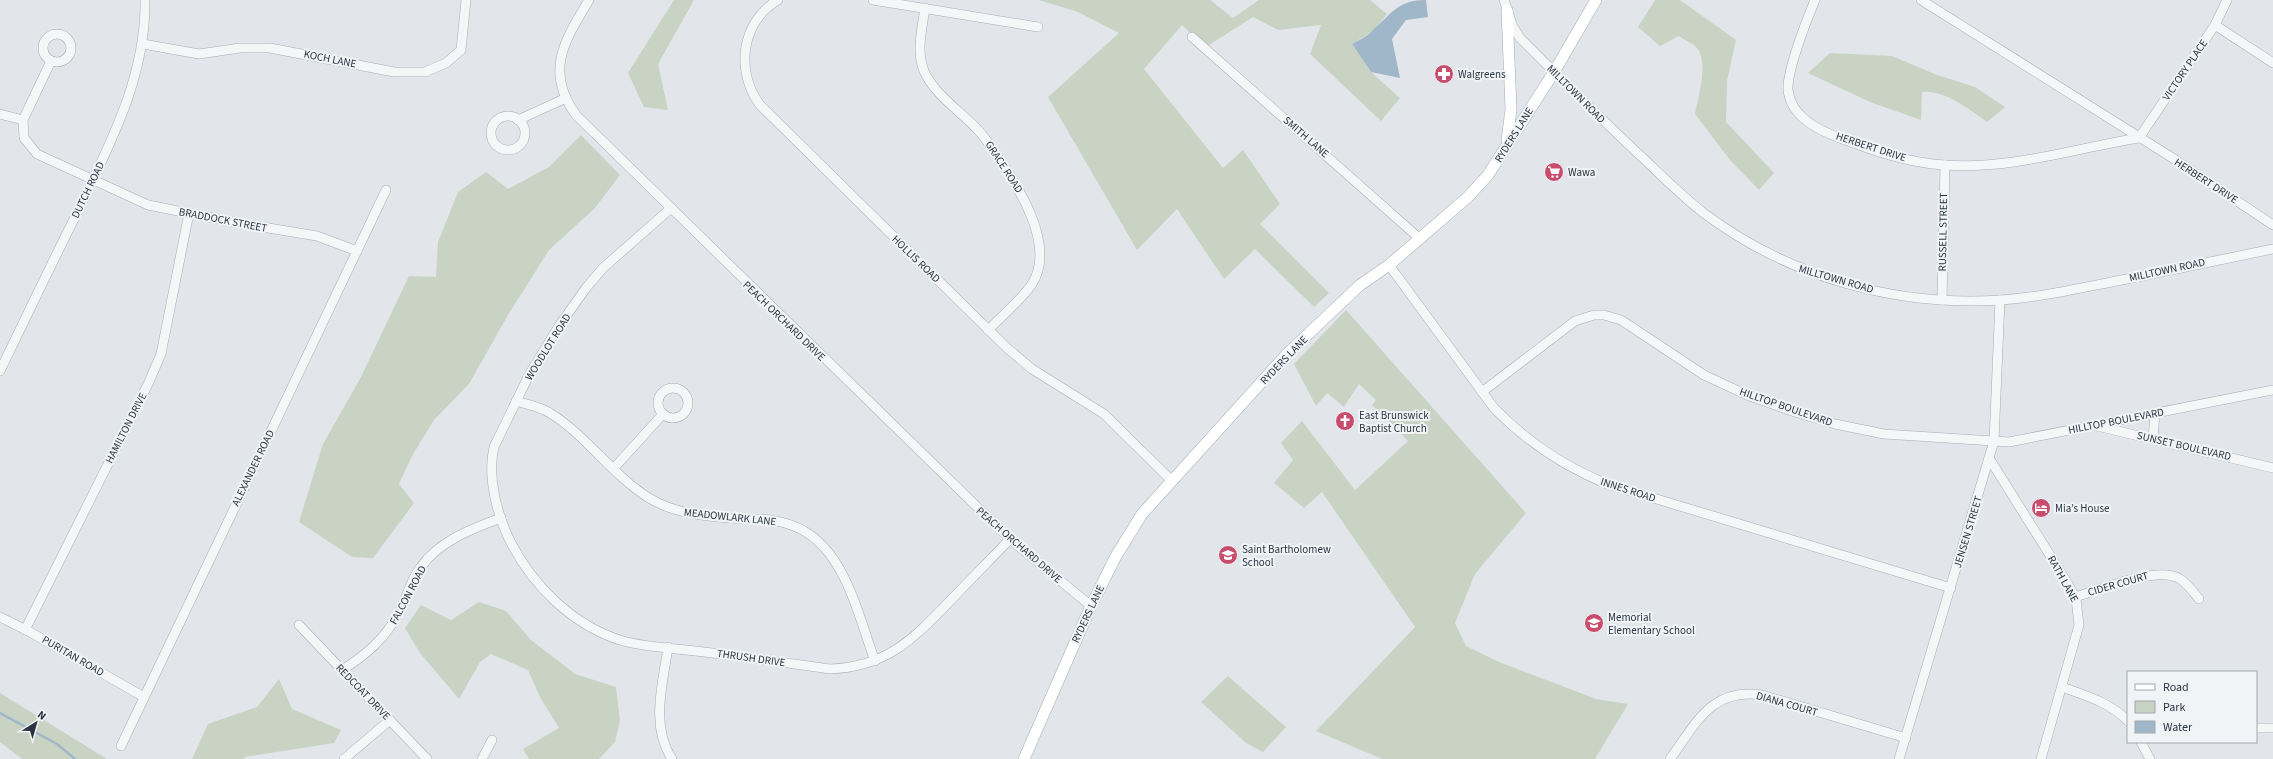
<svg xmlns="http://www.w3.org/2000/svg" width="2273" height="759" viewBox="0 0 2273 759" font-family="'Source Sans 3',sans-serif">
<rect width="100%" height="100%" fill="#e2e6ea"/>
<!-- green -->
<g fill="#c9d3c3">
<polygon points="674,0 694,0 658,64 668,110 644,107 628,73"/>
<polygon points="1039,0 1210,0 1233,18 1259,0 1370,0 1387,14 1373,31 1352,44 1371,72 1400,98 1381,121 1310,54 1321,25 1278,30 1253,17 1206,47 1182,25 1144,69 1223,168 1243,150 1280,204 1260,224 1329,293 1314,307 1255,249 1224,279 1177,209 1137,250 1048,97 1119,33 1078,12"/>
<path d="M1655,0H1680L1736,40L1727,81L1726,122L1774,173L1759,190L1730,160L1695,114C1698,98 1709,62 1697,48C1693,43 1684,40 1679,36L1660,46L1638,27Z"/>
<path d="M1830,53L1892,56L1937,75L1975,87L2005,107L1987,122C1968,109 1946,90 1922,92L1921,120L1870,102L1808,73Z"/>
<polygon points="581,135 620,175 595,208 549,250 508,315 469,384 434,420 412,456 399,484 414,503 373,558 352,557 299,522 323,444 361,377 409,276 436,277 438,242 458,192 486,172 508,189 549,167"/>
<polygon points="1346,310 1526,513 1475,574 1455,623 1466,646 1499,662 1596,699 1628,704 1595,759 1382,759 1316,731 1415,627 1322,492 1304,508 1274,483 1293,460 1281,443 1302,421 1355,490 1408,441 1372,405 1376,400 1359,384 1344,407 1327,393 1316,406 1294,364"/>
<polygon points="479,602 506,611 531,640 575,674 616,687 620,721 615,742 599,759 529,759 523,749 559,728 541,699 528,670 491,654 480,662 459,699 420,653 405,628 421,605 451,620"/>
<polygon points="1228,676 1286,727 1263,752 1246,743 1201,702"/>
<polygon points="279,679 292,709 341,730 334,743 245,757 244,759 192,759 208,724 257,707"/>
<polygon points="0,693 107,759 22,759 0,742"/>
</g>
<!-- water -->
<path fill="#9fb7c8" d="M1426,0L1428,17L1406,20L1392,39L1400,78L1371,72L1352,44C1359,40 1368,36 1373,30C1392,13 1398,0 1426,0Z"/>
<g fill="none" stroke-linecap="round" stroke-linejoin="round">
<!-- stream -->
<polyline stroke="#9fb7c8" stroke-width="2.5" points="0,713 57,744 75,759"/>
<defs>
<g id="minor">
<path d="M589,0C565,40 544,71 576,115L1010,539L1091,606"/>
<path d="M778,0C741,22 735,71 760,105L1007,348L1032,369L1104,414L1172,481"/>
<polyline points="873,0 1038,27"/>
<path d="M1504,0L1513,27L1520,38C1561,79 1602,120 1645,160C1664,178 1684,198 1705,214C1790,277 1895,307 2001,300C2044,297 2085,287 2127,279C2176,269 2224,259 2273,249"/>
<path d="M1815,0C1807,19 1787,70 1788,90C1791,117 1818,130 1840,138C1874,151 1909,163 1945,165C2010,170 2076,148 2139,138L2215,25L2227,0"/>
<polyline points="1921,0 2171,157 2273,225"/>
<path d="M925,8C922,29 916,51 924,71C934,94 960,111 977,129C984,136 990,145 995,153C1017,184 1057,245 1032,284C1023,298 1001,317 988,330"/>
<polyline points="2215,25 2273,63"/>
<circle cx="57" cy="48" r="14"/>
<polyline points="1192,37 1419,238"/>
<polyline points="143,44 199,54 240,48 270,48 394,72 425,72 446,63 461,50 466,0"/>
<polyline points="51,61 23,120 24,138 37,154 148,205 238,223 317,236 357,251"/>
<polyline points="0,114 23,120"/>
<circle cx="508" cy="133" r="17"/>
<polyline points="518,120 566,98"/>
<path d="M670,209L603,268L586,288L559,326L529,375L494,447C487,477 497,514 510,541C533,586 573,626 623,641C644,647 680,649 704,652C746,657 788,663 830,669C887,667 913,639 950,601C970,580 990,560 1010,539"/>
<path d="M1389,265L1494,408C1527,442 1563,466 1607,484L1951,588"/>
<polyline points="1942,300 1945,165"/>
<path d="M0,371C25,319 50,267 76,215C109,146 146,78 145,0"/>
<circle cx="673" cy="403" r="15"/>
<polyline points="1482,392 1575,321 1594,315 1604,315 1621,320 1704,375 1747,395 1795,412 1835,424 1884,434 2009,442 2273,390"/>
<path d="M516,401C526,404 541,407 550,413C587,436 612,475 649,498C674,513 702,516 730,518C750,519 772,518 791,525C844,543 857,613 875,661"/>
<polyline points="2097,426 2273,468"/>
<polyline points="2153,439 2155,413"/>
<polyline points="1989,458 2068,584 2076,599 2079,625 2041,759"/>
<polyline points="614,468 663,414"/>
<path d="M2075,597C2099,590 2158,565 2180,579C2187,583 2194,593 2199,599"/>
<polyline points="0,617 30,632 144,697"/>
<polyline points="299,625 427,759"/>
<polyline points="25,630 149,382 161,354 189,213"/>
<path d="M668,647C663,683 650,726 672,759"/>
<path d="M342,670C366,655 386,638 399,612C407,598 410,581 420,568C439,541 471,529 501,518"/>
<path d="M2062,687C2087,696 2109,702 2128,721"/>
<polyline points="2260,728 2273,728"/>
<polyline points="2141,742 2150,759"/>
<polyline points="121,746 386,190"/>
<polyline points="344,759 390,720"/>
<polyline points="482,759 492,740"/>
<path d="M1670,759C1696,724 1711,687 1762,695L1906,738"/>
<polyline points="1899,759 1994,441 2000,300"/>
</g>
<g id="major">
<polyline points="1507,10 1511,109 1507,141"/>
<polyline points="1024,759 1091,606 1116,556 1142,514 1287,354 1360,285 1389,265 1468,197 1488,175 1554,72 1596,0"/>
</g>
</defs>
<!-- minor casing -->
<use href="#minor" stroke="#a7adb4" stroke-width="10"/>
<!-- major casing -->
<use href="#major" stroke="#a2abb5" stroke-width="12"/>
<!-- minor -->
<use href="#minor" stroke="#f4f6f8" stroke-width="9"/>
<!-- major -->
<use href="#major" stroke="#fff" stroke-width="11"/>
</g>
<!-- icons -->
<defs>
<symbol id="pharmacy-disc" viewBox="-11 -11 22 22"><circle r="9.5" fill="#c84d6d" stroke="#f1f4f7"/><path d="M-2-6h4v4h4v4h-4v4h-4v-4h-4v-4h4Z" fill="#fff"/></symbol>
<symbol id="supermarket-disc" viewBox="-11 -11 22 22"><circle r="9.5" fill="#c84d6d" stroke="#f1f4f7"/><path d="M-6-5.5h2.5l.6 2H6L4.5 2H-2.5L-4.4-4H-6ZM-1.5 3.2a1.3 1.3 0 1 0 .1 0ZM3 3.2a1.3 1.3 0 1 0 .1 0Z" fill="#fff"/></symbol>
<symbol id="church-disc" viewBox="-11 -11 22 22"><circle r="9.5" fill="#c84d6d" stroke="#f1f4f7"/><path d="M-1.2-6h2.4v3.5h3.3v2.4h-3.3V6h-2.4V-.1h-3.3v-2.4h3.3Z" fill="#fff"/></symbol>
<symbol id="hotel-disc" viewBox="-11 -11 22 22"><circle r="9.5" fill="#c84d6d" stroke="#f1f4f7"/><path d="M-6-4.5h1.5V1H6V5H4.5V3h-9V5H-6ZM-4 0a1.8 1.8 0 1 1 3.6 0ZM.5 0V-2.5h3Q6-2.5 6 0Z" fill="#fff"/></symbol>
<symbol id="school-disc" viewBox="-11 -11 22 22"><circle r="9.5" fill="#c84d6d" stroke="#f1f4f7"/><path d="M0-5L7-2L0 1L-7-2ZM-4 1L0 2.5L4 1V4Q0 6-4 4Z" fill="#fff"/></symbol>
</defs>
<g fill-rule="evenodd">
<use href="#pharmacy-disc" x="1433" y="63" width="22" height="22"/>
<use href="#supermarket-disc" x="1543" y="161" width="22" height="22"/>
<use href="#church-disc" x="1334" y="410" width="22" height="22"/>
<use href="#hotel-disc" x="2030" y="497" width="22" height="22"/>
<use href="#school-disc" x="1217" y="544" width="22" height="22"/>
<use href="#school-disc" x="1583" y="612" width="22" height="22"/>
</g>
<g text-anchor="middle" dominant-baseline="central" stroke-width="4" stroke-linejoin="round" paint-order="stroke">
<!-- street labels -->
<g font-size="11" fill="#2b3541" stroke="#f1f4f7">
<text transform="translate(330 59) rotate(11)">KOCH LANE</text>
<text transform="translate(2185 70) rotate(-56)">VICTORY PLACE</text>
<text transform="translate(1576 94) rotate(45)">MILLTOWN ROAD</text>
<text transform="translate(1514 135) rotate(-58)">RYDERS LANE</text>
<text transform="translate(1306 137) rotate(41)">SMITH LANE</text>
<text transform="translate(1871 147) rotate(18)">HERBERT DRIVE</text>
<text transform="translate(1004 167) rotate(57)">GRACE ROAD</text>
<text transform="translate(2206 181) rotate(33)">HERBERT DRIVE</text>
<text transform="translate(88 190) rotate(-64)">DUTCH ROAD</text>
<text transform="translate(223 220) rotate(11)">BRADDOCK STREET</text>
<text transform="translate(1943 232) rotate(-89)">RUSSELL STREET</text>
<text transform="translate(916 259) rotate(44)">HOLLIS ROAD</text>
<text transform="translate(2167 270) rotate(-12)">MILLTOWN ROAD</text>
<text transform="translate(1836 279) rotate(16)">MILLTOWN ROAD</text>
<text transform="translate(784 321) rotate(44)">PEACH ORCHARD DRIVE</text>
<text transform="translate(548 347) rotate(-58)">WOODLOT ROAD</text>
<text transform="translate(1284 360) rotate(-46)">RYDERS LANE</text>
<text transform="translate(1786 407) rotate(19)">HILLTOP BOULEVARD</text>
<text transform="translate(2116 421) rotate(-11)">HILLTOP BOULEVARD</text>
<text transform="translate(126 428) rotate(-63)">HAMILTON DRIVE</text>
<text transform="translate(2184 446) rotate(13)">SUNSET BOULEVARD</text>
<text transform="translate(253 468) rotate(-64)">ALEXANDER ROAD</text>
<text transform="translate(1628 490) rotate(18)">INNES ROAD</text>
<text transform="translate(730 517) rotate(6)">MEADOWLARK LANE</text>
<text transform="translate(1968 532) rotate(-73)">JENSEN STREET</text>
<text transform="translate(1019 545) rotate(41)">PEACH ORCHARD DRIVE</text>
<text transform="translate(2063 579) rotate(61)">RATH LANE</text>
<text transform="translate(2118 584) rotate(-16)">CIDER COURT</text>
<text transform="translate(408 595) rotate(-62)">FALCON ROAD</text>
<text transform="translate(1088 614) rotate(-65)">RYDERS LANE</text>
<text transform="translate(73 656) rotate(30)">PURITAN ROAD</text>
<text transform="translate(751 658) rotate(8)">THRUSH DRIVE</text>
<text transform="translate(363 692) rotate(46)">REDCOAT DRIVE</text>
<text transform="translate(1787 704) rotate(16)">DIANA COURT</text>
</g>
<!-- poi labels -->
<g font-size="11" fill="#2b3541" stroke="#f1f4f7" text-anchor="start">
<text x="1458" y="74">Walgreens</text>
<text x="1568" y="172">Wawa</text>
<text x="1359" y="415">East Brunswick<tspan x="1359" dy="13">Baptist Church</tspan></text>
<text x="2055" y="508">Mia’s House</text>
<text x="1242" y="549">Saint Bartholomew<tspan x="1242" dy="13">School</tspan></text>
<text x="1608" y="617">Memorial<tspan x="1608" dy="13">Elementary School</tspan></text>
</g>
</g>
<!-- legend -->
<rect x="2127" y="671" width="130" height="72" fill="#f1f4f7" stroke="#a2a8ae"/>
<rect x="2135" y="684" width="20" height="6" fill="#ffffff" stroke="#a2a8ae"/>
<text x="2163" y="691" font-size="12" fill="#2b3541">Road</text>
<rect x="2135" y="701" width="20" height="12" fill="#c9d3c3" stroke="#a2a8ae"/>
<text x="2163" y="711" font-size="12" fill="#2b3541">Park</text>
<rect x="2135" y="721" width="20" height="12" fill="#9fb7c8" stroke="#a2a8ae"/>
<text x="2163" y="731" font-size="12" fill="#2b3541">Water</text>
<!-- north arrow -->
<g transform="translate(36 723) rotate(37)" stroke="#f1f4f7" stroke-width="3" paint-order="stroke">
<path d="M0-3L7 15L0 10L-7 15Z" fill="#2b3541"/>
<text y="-6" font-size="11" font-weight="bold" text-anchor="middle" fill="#2b3541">N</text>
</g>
</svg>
